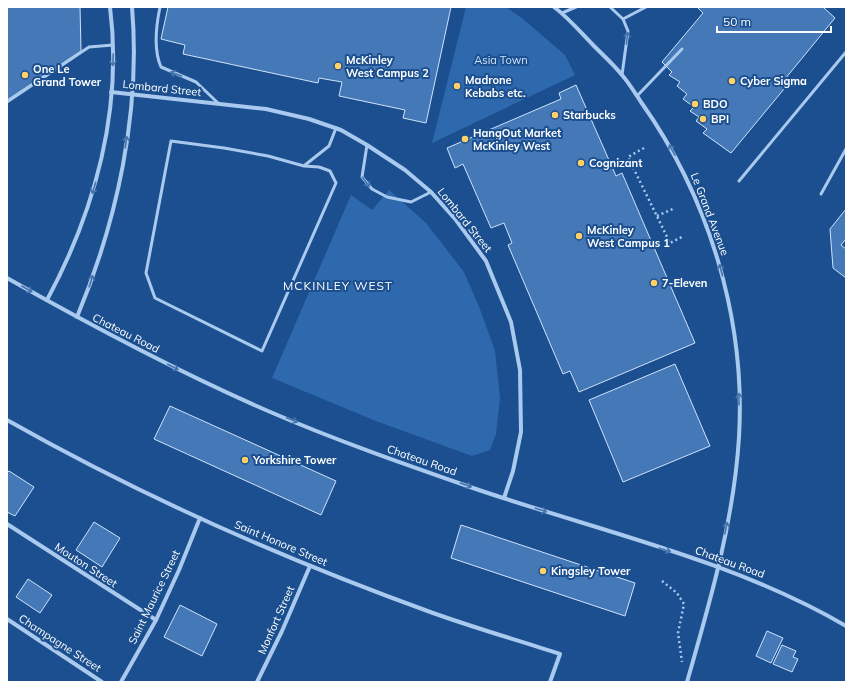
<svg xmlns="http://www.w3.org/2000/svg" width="853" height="689" viewBox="0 0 853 689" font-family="Mulish,sans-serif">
<rect width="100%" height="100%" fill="#1b4f8f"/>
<!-- green -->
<g fill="#2e69ad">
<polygon points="466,7 506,7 523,19 565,55 575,75 432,143"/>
<polygon points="389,190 426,223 464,272 480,309 495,351 500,398 496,434 490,450 472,456 376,421 272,378 351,195 372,210"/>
</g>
<!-- building -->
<g fill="#4478b7" stroke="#cfe3fa">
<polygon points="7,7 80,7 81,51 7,100"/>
<polygon points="168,7 451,7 426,123 403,118 405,110 339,96 342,82 319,78 318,83 183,54 185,45 161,39"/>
<polygon points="697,7 823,7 835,18 785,79 789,83 731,153 703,133 707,129 696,121 699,117 690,111 694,107 683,99 687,94 677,86 680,82 669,75 672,72 662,62 703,13"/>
<polygon points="576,85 616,176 622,173 695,343 579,392 570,371 563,374 508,245 512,243 504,223 491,228 463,164 455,168 447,148 561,99 559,93"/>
<polygon points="846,209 846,239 841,245 846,249 846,278 833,268 830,229"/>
<polygon points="675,364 710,446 623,482 589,400"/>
<polygon points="170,406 336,481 321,515 154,439"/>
<polygon points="9,471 34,487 15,516 7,512 7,473"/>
<polygon points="94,522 120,538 102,567 76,550"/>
<polygon points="461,525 635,583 625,616 451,558"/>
<polygon points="28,579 52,595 40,613 16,597"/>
<polygon points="180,605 217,624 202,656 164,637"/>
<polygon points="767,631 783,638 771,663 756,656"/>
<polygon points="782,645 796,651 793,657 798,659 792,672 773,664"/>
</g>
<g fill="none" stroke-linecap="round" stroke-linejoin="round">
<!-- path -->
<g stroke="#a9c9ee" stroke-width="2.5" stroke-dasharray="2 3" stroke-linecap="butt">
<polyline points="644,148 628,157 670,243 682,237"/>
<polyline points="657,216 675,208"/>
<polyline points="662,581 677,593 684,604 678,633 682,662"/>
</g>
<!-- service -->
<g stroke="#a9c9ee" stroke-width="3">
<path d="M160,7C156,26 153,49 161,67L196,82L218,103"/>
<polyline points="610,7 623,19 628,31 622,75"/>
<polyline points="562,13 576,7"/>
<polyline points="623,19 646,7"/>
<polyline points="637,96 682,49"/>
<polyline points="7,102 89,47 113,45"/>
<polygon points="171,141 224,148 268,156 304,166 319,167 330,171 336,183 262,351 155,298 146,273"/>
<polyline points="367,145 362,177 372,189 387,197 411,202 431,192"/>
<polyline points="305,165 329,146 336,128"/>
<polyline points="739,181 846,52"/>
<polyline points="821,194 846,149"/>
</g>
<!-- minor -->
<g stroke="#a9c9ee" stroke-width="4">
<path d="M554,7C569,18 581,33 594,46C603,55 614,65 622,75C629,83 635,93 641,102C709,198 746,319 739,437C734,520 710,602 687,682"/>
<polyline points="111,92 266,109 309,119 341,130 367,145 405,170 431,192 456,220 486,261 511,322 520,370 521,432 513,471 504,498"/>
<path d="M7,278C92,326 178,372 268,411C335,440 404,464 473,488C598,531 731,559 846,626"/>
<path d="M47,300C95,211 123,109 110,7"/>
<path d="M77,317C117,221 141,112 132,7"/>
<path d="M7,420C143,497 286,560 433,613C475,628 517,640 560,654L550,682"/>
<polyline points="7,524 156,620"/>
<polyline points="7,619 102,682"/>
<polyline points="121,682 156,620 179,570 200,518"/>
<polyline points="257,682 282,631 310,566"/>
</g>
</g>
<!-- one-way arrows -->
<defs><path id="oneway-shaft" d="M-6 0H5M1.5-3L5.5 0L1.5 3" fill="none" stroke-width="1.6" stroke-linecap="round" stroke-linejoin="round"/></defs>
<g stroke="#4674ac">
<use href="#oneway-shaft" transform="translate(627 38) rotate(-84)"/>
<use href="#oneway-shaft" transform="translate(113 60) rotate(92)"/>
<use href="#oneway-shaft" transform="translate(176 74) rotate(-160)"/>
<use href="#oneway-shaft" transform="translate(126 142) rotate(-83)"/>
<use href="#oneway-shaft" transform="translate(672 150) rotate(-120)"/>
<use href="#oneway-shaft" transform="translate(366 182) rotate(52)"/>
<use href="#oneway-shaft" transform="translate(94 188) rotate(107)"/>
<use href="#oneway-shaft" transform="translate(721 270) rotate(-105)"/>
<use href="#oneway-shaft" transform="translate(91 281) rotate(-72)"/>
<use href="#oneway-shaft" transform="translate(27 289) rotate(30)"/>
<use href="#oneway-shaft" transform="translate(173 367) rotate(27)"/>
<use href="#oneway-shaft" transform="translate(739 399) rotate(-90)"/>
<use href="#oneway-shaft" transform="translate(292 420) rotate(22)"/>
<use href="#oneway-shaft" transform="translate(466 485) rotate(19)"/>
<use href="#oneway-shaft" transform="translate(541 510) rotate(18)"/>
<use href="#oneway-shaft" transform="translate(726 528) rotate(-78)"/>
<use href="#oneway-shaft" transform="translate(665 550) rotate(18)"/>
</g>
<!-- markers -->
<g fill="#ffd166" stroke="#1b4f8f" stroke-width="1.5">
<circle cx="338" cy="66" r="4"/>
<circle cx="25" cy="75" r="4"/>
<circle cx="732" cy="81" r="4"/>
<circle cx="457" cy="86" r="4"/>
<circle cx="695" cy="104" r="4"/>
<circle cx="555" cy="115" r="4"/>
<circle cx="703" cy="119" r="4"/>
<circle cx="465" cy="139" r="4"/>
<circle cx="581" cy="163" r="4"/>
<circle cx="579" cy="236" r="4"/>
<circle cx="654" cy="283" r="4"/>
<circle cx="245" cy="460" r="4"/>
<circle cx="543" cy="571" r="4"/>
</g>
<g text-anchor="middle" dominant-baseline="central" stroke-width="4" stroke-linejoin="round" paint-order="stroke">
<!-- poi labels -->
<g font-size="11" font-weight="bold" fill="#fff" stroke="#1b4f8f" text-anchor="start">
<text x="346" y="60">McKinley<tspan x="346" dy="13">West Campus 2</tspan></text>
<text x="33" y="69">One Le<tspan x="33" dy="13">Grand Tower</tspan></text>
<text x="465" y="80">Madrone<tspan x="465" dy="13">Kebabs etc.</tspan></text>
<text x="740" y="81">Cyber Sigma</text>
<text x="703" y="104">BDO</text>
<text x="563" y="115">Starbucks</text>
<text x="711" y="119">BPI</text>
<text x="473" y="133">HangOut Market<tspan x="473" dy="13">McKinley West</tspan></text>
<text x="589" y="163">Cognizant</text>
<text x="587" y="230">McKinley<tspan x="587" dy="13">West Campus 1</tspan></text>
<text x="662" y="283">7-Eleven</text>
<text x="253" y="460">Yorkshire Tower</text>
<text x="551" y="571">Kingsley Tower</text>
</g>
<!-- park labels -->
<g font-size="11" fill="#cfe3fa" stroke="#1b4f8f">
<text x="501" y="60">Asia Town</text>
</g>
<!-- street labels -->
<g font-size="11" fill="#fff" stroke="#1b4f8f">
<text transform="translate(162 88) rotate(6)">Lombard Street</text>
<text transform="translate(710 214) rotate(69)">Le Grand Avenue</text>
<text transform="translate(465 220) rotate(51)">Lombard Street</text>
<text transform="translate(126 333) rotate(27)">Chateau Road</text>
<text transform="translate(422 460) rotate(19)">Chateau Road</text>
<text transform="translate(281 543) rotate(23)">Saint Honore Street</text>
<text transform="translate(730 562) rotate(20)">Chateau Road</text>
<text transform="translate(86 565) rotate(33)">Mouton Street</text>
<text transform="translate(154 597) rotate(-64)">Saint Maurice Street</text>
<text transform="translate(276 620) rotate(-66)">Monfort Street</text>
<text transform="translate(60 643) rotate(33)">Champagne Street</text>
</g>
<!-- neighbourhood labels -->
<g font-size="12" letter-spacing="1" fill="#fff" stroke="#1b4f8f">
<text x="338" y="285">MCKINLEY WEST</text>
</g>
</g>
<!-- border -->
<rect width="853" height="689" fill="none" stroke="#ffffff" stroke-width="16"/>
<!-- scale -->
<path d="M717 26v6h114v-6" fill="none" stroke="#ffffff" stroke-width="2"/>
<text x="723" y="26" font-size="12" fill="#ffffff" stroke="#1b4f8f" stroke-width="3" paint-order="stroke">50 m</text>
</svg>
